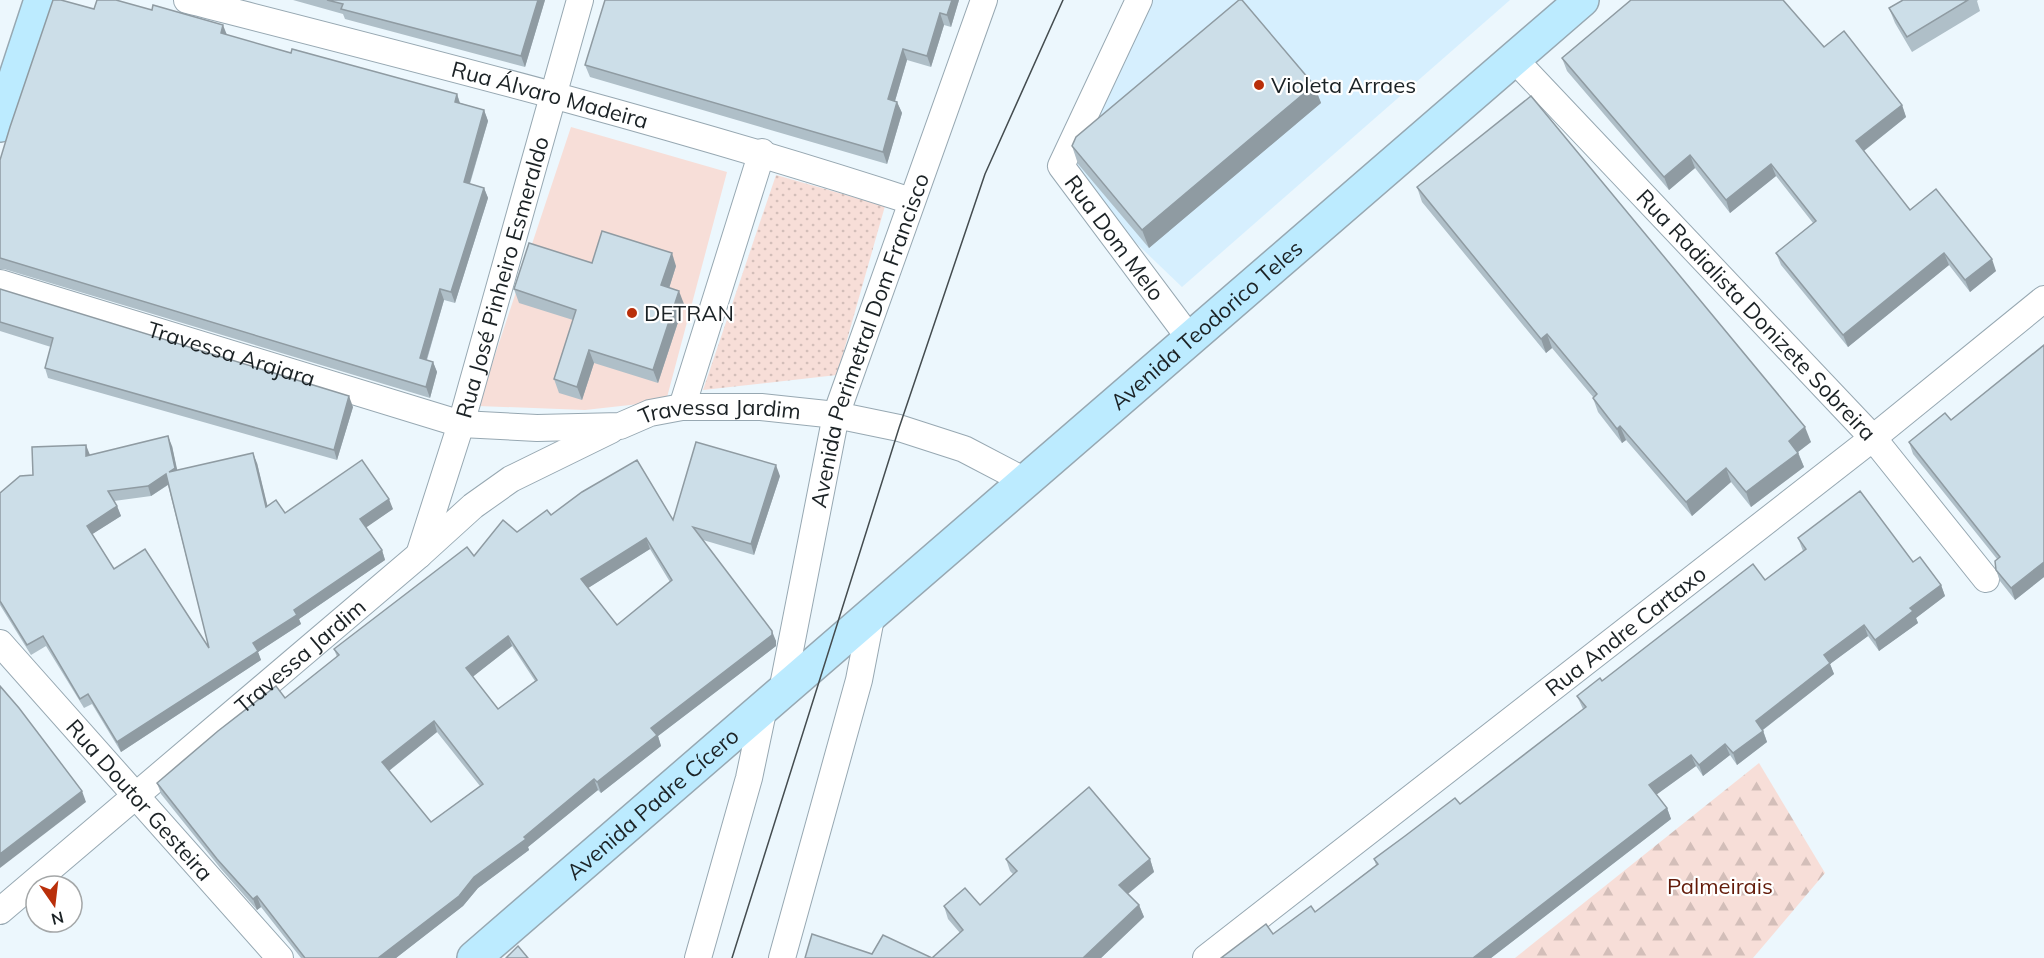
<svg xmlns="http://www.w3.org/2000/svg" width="2044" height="958" viewBox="0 0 2044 958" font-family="Mulish,sans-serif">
<defs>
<pattern id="forest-firs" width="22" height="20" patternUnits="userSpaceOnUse" patternTransform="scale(1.5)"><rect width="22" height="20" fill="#f7ded8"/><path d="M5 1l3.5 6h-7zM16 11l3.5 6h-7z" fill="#d3beb9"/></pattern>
<pattern id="park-dots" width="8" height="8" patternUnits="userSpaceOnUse" patternTransform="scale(1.5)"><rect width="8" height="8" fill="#f7ded8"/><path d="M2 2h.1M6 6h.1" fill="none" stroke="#d3beb9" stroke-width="1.8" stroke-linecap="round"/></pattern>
</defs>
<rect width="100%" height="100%" fill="#ecf7fd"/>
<!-- built -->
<polygon fill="#d6effe" points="1148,0 1510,0 1182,287 1061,171"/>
<!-- grass -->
<polygon fill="#f7ded8" points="571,127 727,172 666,401 585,410 478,406"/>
<!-- forest -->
<polygon fill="url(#forest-firs)" points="1759,763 1825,873 1753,958 1515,958"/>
<!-- park -->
<polygon fill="url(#park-dots)" points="776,175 885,206 837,375 703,390"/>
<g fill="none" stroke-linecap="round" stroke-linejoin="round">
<defs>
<g id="minor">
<path id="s1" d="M187,0C430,62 672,123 911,201"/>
<path id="s2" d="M1139,0L1061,166L1191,340"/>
<path id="s3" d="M1515,60L1873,438L1986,579"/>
<path id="s4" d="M0,283L461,424L537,428L620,426L650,413L682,407H761L836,415L899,428L964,449L1027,482"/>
<polyline points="682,407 762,152"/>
<path id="s5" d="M419,555L461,424L580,0"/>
<path id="s6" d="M0,643L280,958"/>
<path id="s7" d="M782,691L836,415L984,0"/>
<path id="s8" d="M0,911L419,555L473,506L511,479L611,430"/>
<polyline points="698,958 749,778 764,707"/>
<polyline points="782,958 859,680 872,613"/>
<path id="s9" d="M1206,958L1873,438L2044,299"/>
</g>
<g id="secondary">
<polyline points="0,125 41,0"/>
<path id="s10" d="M474,958L1582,0"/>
</g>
</defs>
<!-- minor casing -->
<use href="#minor" stroke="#97a8b2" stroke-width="28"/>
<!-- secondary casing -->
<use href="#secondary" stroke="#97a8b2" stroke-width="36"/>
<!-- minor -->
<use href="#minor" stroke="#fff" stroke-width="26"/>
<!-- secondary -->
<use href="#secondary" stroke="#bcebff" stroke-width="33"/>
<!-- tram -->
<polyline stroke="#444c4f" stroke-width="1.5" points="732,958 899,428 985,174 1063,0"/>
</g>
<!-- wall -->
<g fill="#afbfc8" fill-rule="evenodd">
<polygon points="293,0 545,0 525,67 345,19 343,14"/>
<polygon points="605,0 959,0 951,27 944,25 931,67 907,60 895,101 897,102 902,113 887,164 590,77 585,65"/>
<polygon points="1903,0 1978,0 1977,1 1980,11 1912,52 1895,23 1889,8"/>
<polygon points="94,9 227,35 291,53 457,94 460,103 484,110 488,121 470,184 484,188 488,198 455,303 444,300 427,360 433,362 437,372 430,398 4,269 0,269 0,160"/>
<polygon points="1819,42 1902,105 1906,117 1864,151 1910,210 1996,271 1970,292 1949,265 1848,347 1781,265 1776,253 1813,223 1776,176 1730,213 1695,168 1669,190 1567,71 1562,58"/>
<polygon points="1314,85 1321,103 1149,248 1078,164 1072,146"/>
<polygon points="1417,187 1811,442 1798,452 1804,467 1751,507 1731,482 1692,516 1626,440 1622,443 1598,412 1593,398 1593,397 1552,348 1546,353 1422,202"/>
<polygon points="592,263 676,266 669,288 684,304 658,383 594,363 582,400 559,393 554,379 573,320 519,303 514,289"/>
<polygon points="0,289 353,407 337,460 48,378 45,368 51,347 0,331"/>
<polygon points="2044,345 2044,577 2015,600 2000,581 1996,570 1997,559 1913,454 1909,442 1951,420"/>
<path d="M172,446L177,471L257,463L267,506L285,513L393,509L366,527L382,550L385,560L299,619L301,624L258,652L261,660L121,752L92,704L84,708L46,646L31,655L0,605V493L33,475L90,455ZM168,485L209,648L114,569L92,534L121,516L117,506L114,501L151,496Z"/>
<path d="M780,476L754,555L703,540L776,641V646L658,736L661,746L601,793L598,790L528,847L529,850L478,888L463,906L396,958H301L261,907L257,910L221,869L161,794L157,783L285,698L337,657L334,649L474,556L517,532L551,515L673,520ZM650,549L670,582L617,625L588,588ZM512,646L535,681L498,709L472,677ZM437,732L480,786L431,822L389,771Z"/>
<polygon points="1798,538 1913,562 1941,585 1945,596 1916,618 1918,623 1879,651 1868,636 1830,664 1834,674 1763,730 1767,742 1737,765 1730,755 1703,776 1696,766 1656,795 1667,808 1671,819 1491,958 1221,958 1273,934 1315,912 1376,865 1374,859 1460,804 1583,709 1577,696 1765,580 1803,551"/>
<polygon points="1006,859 1150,859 1154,872 1128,894 1139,905 1144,917 1101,958 932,958 960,933 948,919 944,906 980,905 1013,874 1010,871"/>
</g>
<!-- shaded-wall -->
<g fill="#8f9ba2">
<polygon points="538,0 545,0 525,67 521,56"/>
<polygon points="952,0 959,0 951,27 947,15"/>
<polygon points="940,13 944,25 931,67 927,56"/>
<polygon points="223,25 227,35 221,33"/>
<polygon points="903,49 907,60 892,111 888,99"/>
<polygon points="1314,85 1321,103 1149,248 1142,230"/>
<polygon points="457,94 460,104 455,102"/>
<polygon points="897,102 902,113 887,164 883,152"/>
<polygon points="1902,105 1906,117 1861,153 1856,141"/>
<polygon points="484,110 488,121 467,192 464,182"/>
<polygon points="1690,155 1695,168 1669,190 1664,177"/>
<polygon points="1771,164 1776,176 1730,213 1726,200"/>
<polygon points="484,188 488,198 455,303 451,292"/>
<polygon points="672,253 676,266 666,298 661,285"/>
<polygon points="1944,253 1949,265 1848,347 1843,335"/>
<polygon points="1992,259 1996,271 1970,292 1965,280"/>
<polygon points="440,289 444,300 424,368 420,358"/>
<polygon points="679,291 684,304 658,383 653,370"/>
<polygon points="1547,334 1552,348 1546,353 1541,339"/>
<polygon points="589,350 594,363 582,400 577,387"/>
<polygon points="433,362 437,372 430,398 426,387"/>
<polygon points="349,396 353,407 337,460 334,450"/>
<polygon points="1620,426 1626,440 1622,443 1617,429"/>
<polygon points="1805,427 1811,442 1794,455 1789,441"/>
<polygon points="168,436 172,446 179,478 169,472"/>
<polygon points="86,445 90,455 90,466 86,456"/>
<polygon points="253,453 257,463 270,516 266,507"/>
<polygon points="1798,453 1804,467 1751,507 1746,492"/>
<polygon points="776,465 780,476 754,555 751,544"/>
<polygon points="1726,468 1731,482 1692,516 1686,502"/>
<polygon points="166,474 169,484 151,496 148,486"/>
<polygon points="389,499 393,509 364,529 360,519"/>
<polygon points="117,506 121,516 91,535 87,526"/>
<polygon points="646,538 650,549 585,590 581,579"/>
<polygon points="382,550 385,560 299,619 301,624 258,652 261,660 121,752 117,742 253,643 294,610"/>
<polygon points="2044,562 2044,577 2015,600 2011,588"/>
<polygon points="1941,585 1945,596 1916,618 1918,623 1879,651 1875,640 1910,608"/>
<polygon points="1864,625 1868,636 1830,664 1834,674 1760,732 1756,721 1824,655"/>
<polygon points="772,631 776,641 776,646 658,736 661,746 601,793 597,782 651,728"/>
<polygon points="508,636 512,646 470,679 466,668"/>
<polygon points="434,721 437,732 386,773 382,762"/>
<polygon points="1763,731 1767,742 1737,765 1733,753"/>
<polygon points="1725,744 1730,755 1703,776 1699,765"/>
<polygon points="1691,755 1696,766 1653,797 1649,785"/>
<polygon points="594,779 598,790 528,847 529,850 478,888 463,906 396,958 378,958 474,877"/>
<polygon points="82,791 86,802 0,868 0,854"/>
<polygon points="1667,808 1671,819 1491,958 1473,958"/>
<polygon points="1150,859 1154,872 1124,897 1119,885"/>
<polygon points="257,896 261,907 257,910 253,899"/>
<polygon points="1139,905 1144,917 1101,958 1083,958"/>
</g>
<!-- building -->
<g fill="#ccdee8" stroke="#8f9ba2" stroke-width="1.5" fill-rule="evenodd">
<polygon points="53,0 61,0 94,9 97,0 116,0 152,10 153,5 223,25 221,33 291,53 292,49 457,94 455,102 484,110 464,182 484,188 451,292 440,289 420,358 433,362 426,387 0,258 0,160 10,127"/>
<polygon points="327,0 538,0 521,56 341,9 343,4"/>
<polygon points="605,0 952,0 947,15 940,13 927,56 903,49 888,99 897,102 883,152 585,65"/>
<polygon points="1239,0 1242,0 1314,85 1142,230 1072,146 1076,137"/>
<polygon points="1631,0 1783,0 1824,47 1844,31 1902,105 1856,141 1910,210 1936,189 1992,259 1965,280 1944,253 1843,335 1776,253 1816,221 1771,164 1726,200 1690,155 1664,177 1562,58"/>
<polygon points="1903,0 1968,0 1907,37 1889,8"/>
<polygon points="1531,96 1805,427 1789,441 1798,453 1746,492 1726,468 1686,502 1620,426 1617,429 1593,398 1597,394 1547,334 1541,339 1417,187"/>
<polygon points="602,231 672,253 661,285 679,291 653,370 589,350 577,387 554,379 576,310 514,289 529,243 592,263"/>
<polygon points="0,289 349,396 334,450 45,368 53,338 0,322"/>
<polygon points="2044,345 2044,562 2011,588 1996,570 1995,561 2000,557 1909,442 1945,413 1951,420"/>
<path d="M168,436L175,468L169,472L253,453L266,507L276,500L285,513L362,460L389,499L360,519L382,550L294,610L297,615L253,643L258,651L117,742L88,694L80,699L43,636L27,645L0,601V493L20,476L33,475L32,447L86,445V456ZM166,474L209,648L145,549L114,569L87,526L117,506L108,491L148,486Z"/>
<path d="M696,442L776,465L751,544L693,527L772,631V635L651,728L657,735L597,782L594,779L524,837L526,839L474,877L459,896L378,958H305L257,896L253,899L217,859L157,783L218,731L276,686L285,698L339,655L334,649L467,547L474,556L503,520L517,532L547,510L551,515L582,492L637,460L673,520ZM646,538L672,580L617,625L581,579ZM508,636L537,680L498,709L466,668ZM434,721L483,784L431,822L382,762Z"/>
<polygon points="1860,491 1913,562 1920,557 1941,585 1910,608 1913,611 1875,640 1864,625 1824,655 1830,663 1756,721 1763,731 1733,753 1725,744 1699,765 1691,755 1649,785 1667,808 1473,958 1221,958 1266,924 1273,934 1311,906 1315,912 1378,864 1374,859 1405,836 1455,798 1460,804 1586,707 1577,696 1600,678 1602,681 1753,564 1765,580 1806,549 1798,538"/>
<polygon points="0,686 19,708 82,791 0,854"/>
<polygon points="1089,787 1150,859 1119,885 1139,905 1083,958 932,958 963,930 944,906 965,888 980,905 1017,871 1006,859"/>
<polygon points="812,934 872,954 883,935 932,958 805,958"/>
<polygon points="518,946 528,958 506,958"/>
</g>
<!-- markers -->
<g fill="#b92f0a" stroke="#fff" stroke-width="2">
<circle cx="1259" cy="85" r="6"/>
<circle cx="632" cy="313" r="6"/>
</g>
<g text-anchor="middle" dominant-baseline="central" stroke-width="4.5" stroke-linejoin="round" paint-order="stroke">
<!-- poi labels -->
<g font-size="22" fill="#1b2225" stroke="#fff" text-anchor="start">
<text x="1271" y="85">Violeta Arraes</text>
<text x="644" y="313">DETRAN</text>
</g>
<!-- street labels -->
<g font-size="22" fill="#1b2225" stroke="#fff">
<text stroke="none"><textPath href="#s1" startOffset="375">Rua Álvaro Madeira</textPath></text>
<text stroke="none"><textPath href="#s2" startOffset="273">Rua Dom Melo</textPath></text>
<text stroke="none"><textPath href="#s5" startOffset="290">Rua José Pinheiro Esmeraldo</textPath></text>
<text stroke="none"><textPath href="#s3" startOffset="351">Rua Radialista Donizete Sobreira</textPath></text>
<text stroke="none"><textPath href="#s10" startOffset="968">Avenida Teodorico Teles</textPath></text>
<text stroke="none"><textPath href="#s7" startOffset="362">Avenida Perimetral Dom Francisco</textPath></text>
<text stroke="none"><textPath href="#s4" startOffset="242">Travessa Arajara</textPath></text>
<text stroke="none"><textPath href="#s4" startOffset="744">Travessa Jardim</textPath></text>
<text stroke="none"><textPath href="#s9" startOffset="532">Rua Andre Cartaxo</textPath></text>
<text stroke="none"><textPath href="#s8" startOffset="394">Travessa Jardim</textPath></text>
<text stroke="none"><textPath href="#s6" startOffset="210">Rua Doutor Gesteira</textPath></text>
<text stroke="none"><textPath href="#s10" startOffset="236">Avenida Padre Cícero</textPath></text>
</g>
<!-- park labels -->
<g font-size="22" fill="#641c0b" stroke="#fff">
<text x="1720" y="886">Palmeirais</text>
</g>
</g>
<!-- north arrow -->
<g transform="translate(54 904) rotate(166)"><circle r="28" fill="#ffffff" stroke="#a4a7a8" stroke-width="1.5"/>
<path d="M0-4.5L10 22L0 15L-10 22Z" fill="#b92f0a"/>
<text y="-9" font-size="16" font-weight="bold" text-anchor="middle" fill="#1b2225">N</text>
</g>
</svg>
